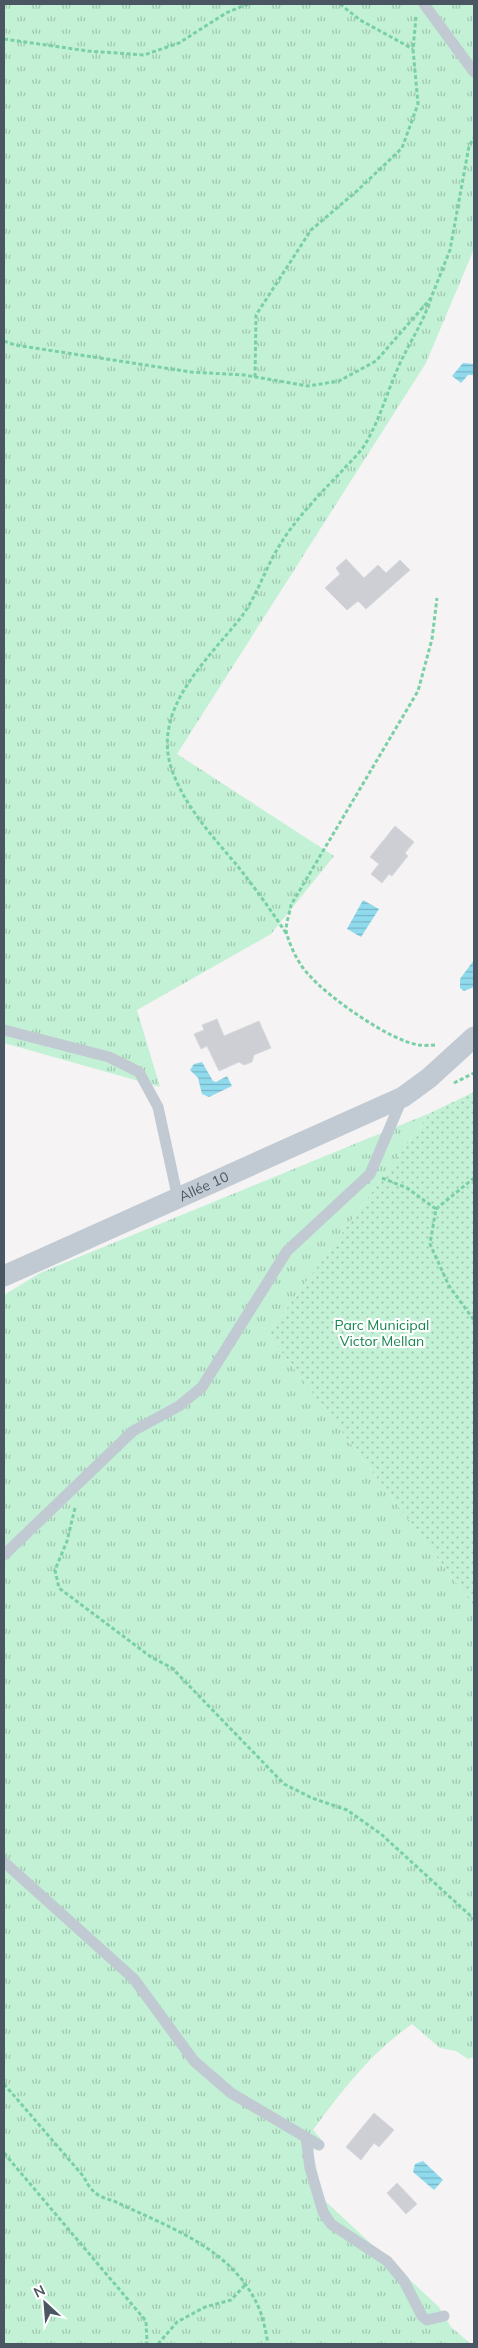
<svg xmlns="http://www.w3.org/2000/svg" width="478" height="2348" viewBox="0 0 478 2348" font-family="Mulish,sans-serif">
<defs>
<pattern id="grass-tufts" width="24" height="20" patternUnits="userSpaceOnUse" patternTransform="scale(1.25)"><rect width="24" height="20" fill="#c3f1d5"/><path d="M3 7l-1-3M5 7V3M7 7l1-3M15 17l-1-3M17 17v-4M19 17l1-3" fill="none" stroke="#a0c6b0"/></pattern>
<pattern id="park-dots" width="8" height="8" patternUnits="userSpaceOnUse" patternTransform="scale(1.25)"><rect width="8" height="8" fill="#c3f1d5"/><path d="M2 2h.1M6 6h.1" fill="none" stroke="#a0c6b0" stroke-width="1.8" stroke-linecap="round"/></pattern>
<pattern id="water-rules" width="6" height="5" patternUnits="userSpaceOnUse" patternTransform="scale(1.25)"><rect width="6" height="5" fill="#90daee"/><path d="M0 2.5h6" fill="none" stroke="#78b4c4"/></pattern>
</defs>
<rect width="100%" height="100%" fill="#f5f3f3"/>
<!-- grass -->
<g fill="url(#grass-tufts)">
<polygon points="4,4 474,4 474,249 426,363 177,754 334,856 271,934 137,1010 160,1087 4,1043"/>
<path d="M430,1113L268,1334L474,1606V2057L468,2059L456,2051L440,2048L412,2024C372,2052 342,2090 313,2130L321,2139L313,2152L323,2199L439,2307L451,2327L471,2344H4V1295L40,1273Z"/>
</g>
<!-- park -->
<polygon fill="url(#park-dots)" points="474,1092 474,1606 268,1334 430,1113"/>
<!-- water -->
<g fill="url(#water-rules)">
<polygon points="463,363 474,364 474,375 468,375 461,383 452,376"/>
<polygon points="363,900 379,909 361,937 347,929"/>
<polygon points="474,960 474,987 464,991 460,988 460,979"/>
<polygon points="202,1062 213,1081 216,1082 227,1076 232,1086 209,1097 202,1094 198,1078 190,1070 194,1064"/>
<polygon points="423,2161 443,2180 434,2190 413,2172 415,2164"/>
</g>
<!-- building -->
<g fill="#cdcfd5" stroke="#d7d9de">
<polygon points="346,559 364,578 378,565 386,573 400,560 410,570 366,609 358,601 347,610 325,588 340,574 336,568"/>
<polygon points="395,826 414,842 405,853 408,856 392,876 389,874 382,883 371,874 379,864 370,857"/>
<polygon points="217,1019 224,1036 259,1021 271,1048 254,1055 252,1062 244,1065 239,1062 219,1071 207,1046 201,1049 194,1034 204,1030 202,1025"/>
<polygon points="374,2113 394,2130 379,2147 374,2143 361,2160 346,2147"/>
<polygon points="397,2183 417,2204 406,2214 387,2193"/>
</g>
<g fill="none" stroke-linecap="round" stroke-linejoin="round">
<!-- path -->
<g stroke="#7ad0a6" stroke-width="3" stroke-dasharray="4 2.5" stroke-linecap="butt">
<polyline points="340,4 360,20 413,49"/>
<polyline points="4,39 88,51 144,55 179,43 226,13 248,4"/>
<polyline points="4,341 15,345 191,372 244,375 308,386 339,381 376,361 431,298 450,250 469,146 474,138"/>
<polyline points="255,377 256,315 311,230 358,190 402,148 418,104 413,49 416,17"/>
<path d="M286,933C270,909 253,885 235,863C212,836 186,807 173,773C149,710 207,661 242,616C258,594 266,566 281,543C298,516 320,494 342,471C349,463 358,455 364,446C379,422 386,395 397,370C408,344 422,326 431,298"/>
<path d="M435,1045C430,1045 424,1046 419,1045C390,1041 328,997 309,975C299,965 291,948 287,935C284,927 290,913 291,905L418,691L432,639L437,598"/>
<polyline points="454,1083 474,1073"/>
<polyline points="382,1178 407,1188 436,1209 430,1244 449,1286 474,1320"/>
<polyline points="436,1209 474,1178"/>
<polyline points="75,1508 67,1541 55,1570 59,1588 151,1657 172,1668 284,1784 312,1798 347,1810 381,1834 474,1919"/>
<path d="M4,2084L84,2177C91,2192 98,2197 114,2201C168,2227 236,2249 260,2311C264,2321 266,2333 268,2344"/>
<polyline points="4,2153 146,2321 147,2344"/>
<polyline points="158,2344 177,2322 205,2307 231,2300 245,2285"/>
</g>
<!-- service -->
<g stroke="#c1cad2" stroke-width="11">
<polyline points="424,4 474,72"/>
<polyline points="4,1030 109,1057 139,1072 158,1107 178,1199"/>
<polyline points="4,1555 133,1431 179,1406 202,1387 287,1251 370,1174 402,1099"/>
<polyline points="4,1862 134,1979 194,2061 231,2093 319,2145"/>
<polyline points="306,2137 310,2168 323,2212 331,2224 387,2261 404,2281 422,2316 427,2320 444,2316"/>
</g>
<!-- minor -->
<path stroke="#c1cad2" stroke-width="21" id="s1" d="M4,1276L403,1097L429,1078L474,1037"/>
</g>
<g text-anchor="middle" dominant-baseline="central" stroke-width="4.5" stroke-linejoin="round" paint-order="stroke">
<!-- street labels -->
<g font-size="14" fill="#4a5661" stroke="#fff">
<text stroke="none"><textPath href="#s1" startOffset="219">Allée 10</textPath></text>
</g>
<!-- park labels -->
<g font-size="14" fill="#17864f" stroke="#fff">
<text x="382" y="1325">Parc Municipal<tspan x="382" dy="16">Victor Mellan</tspan></text>
</g>
</g>
<!-- border -->
<rect width="478" height="2348" fill="none" stroke="#4a5661" stroke-width="10"/>
<!-- north arrow -->
<g transform="translate(45 2303) rotate(334)" stroke="#ffffff" stroke-width="4" paint-order="stroke">
<path d="M0-4L9 19L0 12L-9 19Z" fill="#4a5661"/>
<text y="-8" font-size="14" font-weight="bold" text-anchor="middle" fill="#4a5661">N</text>
</g>
</svg>
